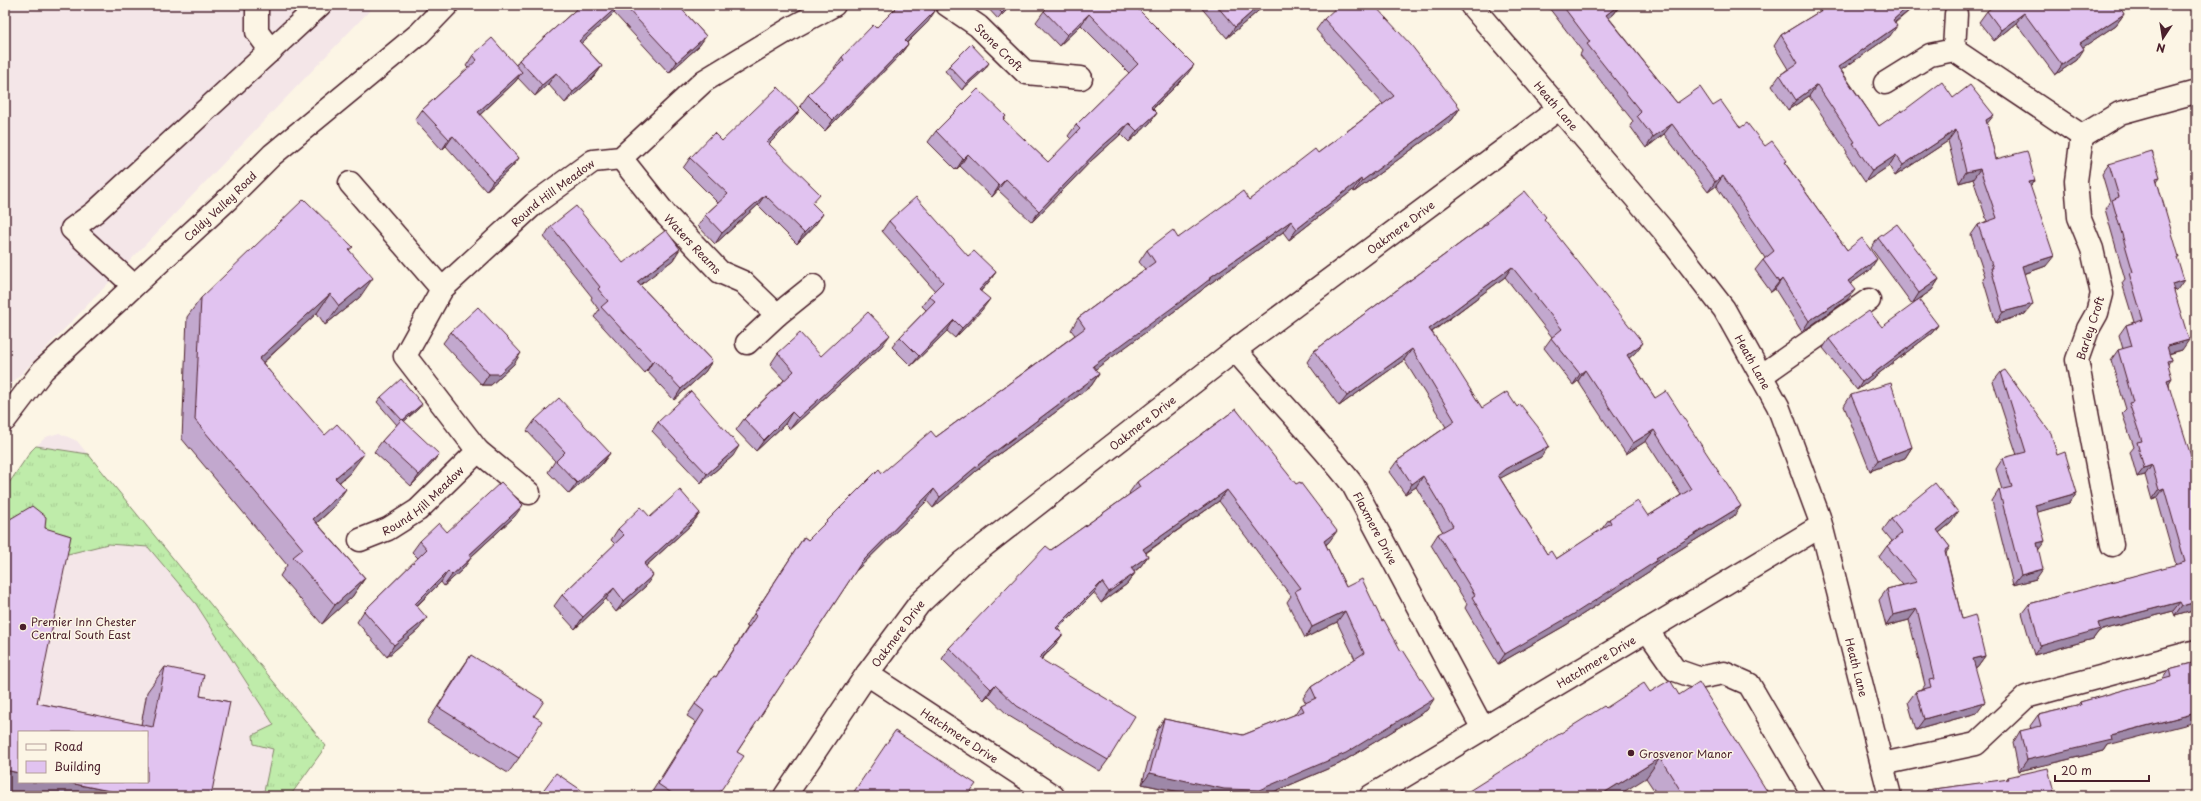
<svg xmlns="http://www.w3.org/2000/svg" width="2201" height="801" viewBox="0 0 2201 801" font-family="'Playpen Sans',sans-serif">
<defs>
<pattern id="grass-tufts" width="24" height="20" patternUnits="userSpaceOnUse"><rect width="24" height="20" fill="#bfecaa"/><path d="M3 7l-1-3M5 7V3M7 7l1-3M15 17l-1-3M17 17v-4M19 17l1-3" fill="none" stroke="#a6ca92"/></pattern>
</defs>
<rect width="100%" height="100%" fill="#fcf5e5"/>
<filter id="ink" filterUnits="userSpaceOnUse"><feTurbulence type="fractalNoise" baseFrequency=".025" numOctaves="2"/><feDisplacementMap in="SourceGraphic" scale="8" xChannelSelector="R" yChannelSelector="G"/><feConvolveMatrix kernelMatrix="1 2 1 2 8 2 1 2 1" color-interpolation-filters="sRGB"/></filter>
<g filter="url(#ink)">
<!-- built -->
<g fill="#f4e6e8" fill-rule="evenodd">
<polygon points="5,5 375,5 5,391"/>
<path d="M59,433L77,441L326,746L290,796H5V489L31,451L46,437ZM19,732H147V782H19Z"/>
</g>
<!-- grass -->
<polygon fill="url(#grass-tufts)" stroke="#84866a" points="36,446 88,454 326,746 290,796 263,796 273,749 254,744 253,735 274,725 196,604 148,547 108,544 68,554 44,526 5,526 5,489 31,451"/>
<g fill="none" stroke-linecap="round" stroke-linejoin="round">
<defs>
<g id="minor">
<polyline points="257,5 257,32 271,51"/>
<path id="s1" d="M947,5L978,26L1026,73L1081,78"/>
<path id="s2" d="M1471,5L1662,229L1724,309L1778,406L1819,517L1890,796"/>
<polyline points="1954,50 1956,14"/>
<polyline points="1885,83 1930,55 1954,50 2082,136 2120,113 2196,92"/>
<polyline points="2082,136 2076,181 2079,217 2092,249 2102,294 2097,313 2088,329 2077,360 2112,545"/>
<path id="s3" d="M621,158L667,216L720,272L743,282L777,315L813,286"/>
<polyline points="350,183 442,289"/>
<polyline points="133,285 72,229 95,212 320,5"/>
<polyline points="747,343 777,315"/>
<path id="s4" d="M1235,350C1274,396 1316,438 1353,485L1483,729"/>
<polyline points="1761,376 1869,300"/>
<path id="s5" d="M5,420L43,370L228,199L272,155L420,33L447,5"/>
<polyline points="478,451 529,493"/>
<path id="s6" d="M360,540L388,529L418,510L478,451L405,356L442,289L534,204L593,161L621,158L704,81L795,26L834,5"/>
<polyline points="1647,630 1675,670 1698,678 1724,673 1749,684 1814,796"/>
<path id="s7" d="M867,674L1053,796"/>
<polyline points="1882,764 1976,744 2026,697 2196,651"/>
<path id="s8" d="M785,796L867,674L919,604L962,563L1235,350L1560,108"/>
<path id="s9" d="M1371,796L1821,526"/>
</g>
</defs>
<!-- minor casing -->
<use href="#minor" stroke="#4a1f2b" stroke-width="25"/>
<!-- minor -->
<use href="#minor" stroke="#fcf5e5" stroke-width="22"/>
</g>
<!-- wall -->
<g fill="#c2a8ce" stroke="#4a1f2b" fill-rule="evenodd">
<polygon points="581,5 678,5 706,36 699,46 669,73 614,13 581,43 602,66 594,77 565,103 548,84 535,96 518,78 515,82 480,115 519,158 511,168 486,191 446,146 442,150 415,120 422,110 468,68 466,66 473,55 516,65 519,60"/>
<polygon points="985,5 1012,5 998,19"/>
<polygon points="1134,5 1186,76 1153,109 1157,113 1149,124 1129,142 1121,134 1092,160 1032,222 998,190 992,197 960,166 956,170 928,142 936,131 1006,116 1003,120 1048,162 1071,139 1068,136 1076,125 1129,73 1081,25 1059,46 1036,22 1044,11"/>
<polygon points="1199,5 1265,5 1227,38"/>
<polygon points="1551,5 1620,5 1614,14 1609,18 1677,103 1713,106 1765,146 1785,163 1847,250 1870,270 1850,284 1847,300 1802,332 1775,289 1771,292 1755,270 1763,260 1765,258 1716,186 1708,192 1664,134 1646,148 1630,126 1633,121 1580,55 1582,51 1549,8"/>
<polygon points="1830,5 1916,5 1895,23 1890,36 1841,70 1879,126 1902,112 1953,98 1987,124 1996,159 2035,181 2030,187 2046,266 2024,274 2025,314 1996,323 1983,279 1985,276 1971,235 1978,225 1987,221 1973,179 1959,183 1948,141 1895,176 1889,166 1865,182 1846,154 1847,152 1809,96 1788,110 1772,86 1780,75 1788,69 1774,46 1781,35"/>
<polygon points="2121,10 2124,14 2116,25 2083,47 2077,60 2055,75 2016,23 1994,41 1979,22 1987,11"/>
<polygon points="1324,19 1460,108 1452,120 1354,192 1353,190 1289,240 1283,232 1205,287 1202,290 1176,310 1095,369 1099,374 1091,386 976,471 933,508 927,501 855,572 737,752 717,796 652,796 650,795 696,722 687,716 714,676 716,677 748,627 746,626 804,537 808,540 882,473 936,437 1075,335 1071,330 1078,318 1145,269 1139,262 1147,250 1178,238 1249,200 1318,153 1383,104 1316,30"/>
<polygon points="928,22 907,43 908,44 900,55 825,131 800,106 808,95 835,69 834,68 842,57 876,28"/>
<polygon points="949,66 985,69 962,90 945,71"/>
<polygon points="793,120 769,144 813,204 816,224 797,244 758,205 715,244 698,226 705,215 718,203 683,168 690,158 722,141"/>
<polygon points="2109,164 2160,177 2157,181 2177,259 2177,290 2174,291 2182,350 2169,354 2171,360 2168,364 2169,383 2196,610 2175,616 2173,611 2099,631 2093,639 2034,655 2022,613 2029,604 2176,565 2157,498 2152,500 2145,475 2137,477 2130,452 2134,447 2122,413 2126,409 2111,360 2118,350 2123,349 2119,335 2126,325 2134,322 2122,283 2125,279 2105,209 2110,201 2102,174"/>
<path d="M1544,220L1635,353L1629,358L1655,398L1734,516L1655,565L1650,571L1566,625L1498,664L1465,608L1467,604L1431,545L1438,534L1443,532L1416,487L1405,494L1389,472L1397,461L1446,427L1404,360L1339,406L1307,362L1314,351L1481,228L1487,221ZM1505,277L1552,337L1544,348L1573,385L1578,381L1626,454L1646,441L1681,495L1648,516L1609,519L1601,530L1556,559L1547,554L1500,478L1541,457L1482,408L1432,332Z"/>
<polygon points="889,221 968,256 996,272 988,283 981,291 982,310 955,338 947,331 911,366 892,347 900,337 926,310 922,306 929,296 935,291 882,231"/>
<polygon points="551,226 623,263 673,260 640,285 712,361 705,372 674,400 647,371 645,373 594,317 599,310 591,299 592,297 544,237"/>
<polygon points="1878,238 1939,279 1932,290 1912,304 1871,248"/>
<polygon points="350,251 360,297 325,325 317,313 263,363 350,473 340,482 333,508 317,523 365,578 352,597 322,624 280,576 287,565 182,439 187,317 201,298"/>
<polygon points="1938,325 1932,333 1857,390 1823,348 1829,339 1882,327"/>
<polygon points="451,332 514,364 491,385 482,385 443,343"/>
<polygon points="882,346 790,429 785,424 756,451 736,430 744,419 784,380 770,365 778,353 821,356"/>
<polygon points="2001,372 2057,455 2077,493 2069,503 2037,512 2038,550 2036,579 2013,585 1992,501 1999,490 2002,490 1996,469 2003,458 2017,455 1993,382"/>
<polygon points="1851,395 1912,447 1905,458 1870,471 1844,406"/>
<polygon points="381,397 422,404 418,409 404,421 431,465 411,486 374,452 382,441 397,425 377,402"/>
<polygon points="1236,409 1329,542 1326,545 1346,587 1382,621 1427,710 1339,764 1264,796 1198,796 1142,784 1157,730 1164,719 1243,735 1294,715 1301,705 1306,703 1303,698 1311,687 1355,659 1337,622 1305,638 1287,602 1291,596 1219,501 1146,553 1148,556 1140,567 1134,572 1135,573 1127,584 1101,603 1094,593 1058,629 1063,634 1055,645 1041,660 1108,760 1100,771 1009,716 988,696 984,700 942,659 949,648 1051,550 1130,494 1129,493 1137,482"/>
<polygon points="535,420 610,453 602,464 569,494 548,472 555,461 527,431"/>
<polygon points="658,422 733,456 701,483 652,431"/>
<polygon points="700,513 692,524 646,566 646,586 616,612 606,599 575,629 554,606 562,595 615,544 611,540 618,529 650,517"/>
<polygon points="515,516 471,557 463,569 444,586 441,582 417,606 419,629 387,657 357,622 364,611 418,558 412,552 420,541 447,532"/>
<polygon points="1891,519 1951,523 1939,533 1950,547 1946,553 1962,619 1985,656 1977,667 1975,667 1977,713 1916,730 1908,702 1916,691 1922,689 1925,685 1909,620 1886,626 1879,600 1887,589 1903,585 1879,557 1887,546 1892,541 1883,530"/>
<polygon points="45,528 37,703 141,725 147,692 165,667 200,696 230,702 5,796"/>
<polygon points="471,655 534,716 519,758 508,773 427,723 460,671"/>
<polygon points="2196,662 2108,745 2104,751 2019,771 2013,743 2020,731 2031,729 2030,726 2038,715 2077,706 2080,702 2162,680 2169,669"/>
<polygon points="1650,692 1679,695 1770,796 1658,796 1646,778 1606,708"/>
<polygon points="2008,777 2055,796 1922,796 1927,790 2006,780"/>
</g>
<!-- shaded-wall -->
<g fill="#9e88a8" stroke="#4a1f2b">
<polygon points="619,5 620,5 614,13 572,52 579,41"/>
<polygon points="1010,5 1012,5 998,19 1002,13"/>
<polygon points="1260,5 1265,5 1227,38 1235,27"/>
<polygon points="1619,5 1620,5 1614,14 1599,25 1606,15"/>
<polygon points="1910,5 1916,5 1885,30 1893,20"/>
<polygon points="2121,5 2127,5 2111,17 2119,6"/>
<polygon points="935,11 928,22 897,52 905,41"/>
<polygon points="2024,13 2016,23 1994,41 2001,30"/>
<polygon points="1089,14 1081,25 1059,46 1067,35"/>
<polygon points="2124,14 2116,25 2073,54 2080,43"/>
<polygon points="1897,26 1890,36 1831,77 1838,67"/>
<polygon points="706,36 699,46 669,73 677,62"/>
<polygon points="908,44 900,55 825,131 833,120"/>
<polygon points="2084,49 2077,60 2055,75 2062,65"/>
<polygon points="989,63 985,69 962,90 966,84"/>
<polygon points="1194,65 1186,76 1143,118 1151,107"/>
<polygon points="602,66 594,77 565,103 573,92"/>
<polygon points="522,72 515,82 471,123 478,112"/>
<polygon points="556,73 548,84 535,96 542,85"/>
<polygon points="1817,85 1809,96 1788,110 1796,100"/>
<polygon points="1460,108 1452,120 1354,192 1362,181"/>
<polygon points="800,110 793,120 760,153 767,142"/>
<polygon points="1157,113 1149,124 1129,142 1137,131"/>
<polygon points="1994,115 1986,125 1986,120"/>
<polygon points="1129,123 1121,134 1092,160 1032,222 1039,211 1099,149"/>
<polygon points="1672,124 1664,134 1646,148 1653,137"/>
<polygon points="1956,130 1948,141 1895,176 1903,165"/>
<polygon points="453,136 446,146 442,150 449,139"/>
<polygon points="968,154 960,166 956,170 963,159"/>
<polygon points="1896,155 1889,166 1865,182 1872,171"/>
<polygon points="519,158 511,168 486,191 493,181"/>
<polygon points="1980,169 1973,179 1959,183 1966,172"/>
<polygon points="1723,176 1716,186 1708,192 1715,182"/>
<polygon points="1006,179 998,190 992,197 999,186"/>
<polygon points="1361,179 1353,190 1289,240 1297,229"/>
<polygon points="2035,181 2027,191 2029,182"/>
<polygon points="765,195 758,205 715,244 722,233"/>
<polygon points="823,214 816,224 797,244 804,233"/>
<polygon points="1291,221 1283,232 1205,287 1202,290 1176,310 1085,377 1093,366 1209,278"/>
<polygon points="680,249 673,260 630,293 637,282"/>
<polygon points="2054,256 2046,266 2015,277 2022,266"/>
<polygon points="1877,259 1870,270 1840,291 1848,281"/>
<polygon points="1512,267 1505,277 1422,339 1429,329"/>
<polygon points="996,272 988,283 972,300 979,290"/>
<polygon points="373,278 360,297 325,325 339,306"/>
<polygon points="1782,279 1775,289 1771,292 1779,282"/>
<polygon points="1939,279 1932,290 1912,304 1919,293"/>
<polygon points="2184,280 2177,290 2165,293 2172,284"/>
<polygon points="1855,290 1847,300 1802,332 1809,321"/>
<polygon points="330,294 317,313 246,378 259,359"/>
<polygon points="990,299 982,310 955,338 962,328"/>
<polygon points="2033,304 2025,314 1996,323 2003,312"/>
<polygon points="954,320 947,331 911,366 919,356"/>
<polygon points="1938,325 1932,333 1857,390 1862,382"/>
<polygon points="890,335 882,346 790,429 798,418"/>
<polygon points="2189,340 2182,350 2160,356 2167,346"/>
<polygon points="1643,343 1635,353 1620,366 1627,355"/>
<polygon points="1412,349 1404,360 1339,406 1347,396"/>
<polygon points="521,353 514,364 491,385 482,385 489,374"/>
<polygon points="654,360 647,371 645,373 652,362"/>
<polygon points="712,361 705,372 674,400 681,389"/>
<polygon points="1585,370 1578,381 1573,385 1580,374"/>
<polygon points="1099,374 1091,386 976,471 933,508 940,497 984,460"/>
<polygon points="2172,378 2166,388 2167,380"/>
<polygon points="422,404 418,409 398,427 402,421"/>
<polygon points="792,412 785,424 756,451 764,440"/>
<polygon points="1654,430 1646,441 1626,454 1633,443"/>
<polygon points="739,446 733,456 701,483 707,474"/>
<polygon points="1549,446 1541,457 1497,480 1498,475 1505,469"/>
<polygon points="1912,447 1905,458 1870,471 1878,460"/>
<polygon points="610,453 602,464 569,494 577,483"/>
<polygon points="364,454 350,473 322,497 335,478"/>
<polygon points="439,454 431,465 411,486 419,475"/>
<polygon points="2152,465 2145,475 2137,477 2144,468"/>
<polygon points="1423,476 1416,487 1405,494 1412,484"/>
<polygon points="2164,488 2157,498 2152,500 2159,490"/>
<polygon points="346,489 333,508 300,538 313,519"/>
<polygon points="934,489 927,501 853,574 861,563"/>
<polygon points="1227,490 1219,501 1135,560 1143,549"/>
<polygon points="2077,493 2069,503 2028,515 2035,505"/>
<polygon points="523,505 515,516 461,566 469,555"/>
<polygon points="1741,506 1734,516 1655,565 1650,571 1566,625 1498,664 1505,654 1656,558"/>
<polygon points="1958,512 1951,523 1929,541 1937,530"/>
<polygon points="700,513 692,524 636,575 644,564"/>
<polygon points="1337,531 1329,542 1316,552 1324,541"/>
<polygon points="2045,541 2037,552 2037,543"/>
<polygon points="1148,556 1140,567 1124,579 1131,568"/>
<polygon points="471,558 463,569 444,586 452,575"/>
<polygon points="2043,569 2036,579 2013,585 2021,575"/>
<polygon points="448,571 441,582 407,615 415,604"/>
<polygon points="1135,573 1127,584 1101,603 1109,592"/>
<polygon points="653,575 646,586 616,612 624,601"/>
<polygon points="365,578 352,597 322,624 335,605"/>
<polygon points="1102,582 1094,593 1048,639 1056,628"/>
<polygon points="614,588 606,599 575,629 583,617"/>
<polygon points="2180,602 2173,611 2099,631 2093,639 2034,655 2040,646 2098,623"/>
<polygon points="2196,602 2196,610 2175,616 2182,606"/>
<polygon points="1917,609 1909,620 1886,626 1893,615"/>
<polygon points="1345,611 1337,622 1305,638 1312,627"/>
<polygon points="427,618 419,629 387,657 394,645"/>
<polygon points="1063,634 1055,645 1031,669 1039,658"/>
<polygon points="1985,656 1977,667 1965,670 1973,659"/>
<polygon points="995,685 988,696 984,700 991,689"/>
<polygon points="1434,699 1427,710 1339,764 1264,796 1198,796 1142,784 1150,773"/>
<polygon points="1985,702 1977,713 1916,730 1924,719"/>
<polygon points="2196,713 2196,722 2108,745 2104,751 2019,771 2027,760 2111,735"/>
<polygon points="1660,758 1646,778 1617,796 1599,796"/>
<polygon points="5,770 19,773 19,782 65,782 134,796 5,796"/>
</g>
<!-- building -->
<g fill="#e1c3f0" stroke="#4a1f2b" fill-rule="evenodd">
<polygon points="581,5 619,5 579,41 602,66 573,92 556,73 542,85 519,60"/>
<polygon points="624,5 678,5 706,36 677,62"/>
<polygon points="899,5 929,5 935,11 905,41 908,44 833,120 808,95 844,60 842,57 873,25 876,28"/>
<polygon points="994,5 1010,5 1002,13"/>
<polygon points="1050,5 1134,5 1194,65 1151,107 1157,113 1137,131 1129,123 1099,149 1039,211 1006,179 999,186 968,154 963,159 936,131 978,89 1006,116 1003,119 1048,162 1080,129 1076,125 1138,64 1089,14 1067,35 1044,11"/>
<polygon points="1216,5 1260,5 1235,27"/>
<polygon points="1339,5 1374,5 1411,45 1460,108 1362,181 1361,179 1297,229 1291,221 1209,278 1210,279 1184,299 1093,366 1099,374 984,460 940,497 934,489 861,563 737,752 744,756 717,796 676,796 658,784 704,711 695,704 714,676 716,677 756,616 754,614 804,537 808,540 879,469 882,473 931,431 936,437 1085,328 1078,318 1155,262 1147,250 1173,230 1178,238 1243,191 1249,200 1315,149 1318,153 1394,96 1324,19"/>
<polygon points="1562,5 1619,5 1606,15 1677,103 1700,87 1713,106 1721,101 1740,128 1747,123 1765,146 1772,141 1787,161 1784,162 1847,250 1862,238 1877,259 1848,281 1855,290 1809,321 1782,279 1779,282 1763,260 1774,251 1723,176 1715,182 1672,124 1653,137 1637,116 1641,112 1587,44 1590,42"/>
<polygon points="1830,5 1910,5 1893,20 1897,26 1838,67 1879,126 1902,110 1902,112 1942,82 1953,98 1970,85 1994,115 1986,120 1996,159 2027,151 2035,181 2029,182 2054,256 2022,266 2033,304 2003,312 1991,268 1993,268 1978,225 1997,218 1980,169 1966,172 1956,130 1903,165 1896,155 1872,171 1853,143 1855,142 1817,85 1796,100 1780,75 1798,63 1781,35"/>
<polygon points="1995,5 2121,5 2119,6 2124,14 2080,43 2084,49 2062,65 2024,13 2001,30 1987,11"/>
<polygon points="492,38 522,72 478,112 519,158 493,181 453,136 449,139 422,110 477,60 473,55"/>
<polygon points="971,44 989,63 966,84 949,66"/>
<polygon points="778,87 800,110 767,142 820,194 812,203 823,214 804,233 765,195 722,233 705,215 728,194 690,158 714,133 722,141"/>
<polygon points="2152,151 2160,177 2156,178 2179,257 2177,257 2184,280 2172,284 2189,340 2167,346 2171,360 2167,361 2172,378 2167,380 2196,472 2196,602 2182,606 2180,602 2098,623 2100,629 2040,646 2029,604 2185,562 2164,488 2159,490 2152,465 2144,468 2137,442 2142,441 2129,403 2133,402 2118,350 2132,346 2126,325 2143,320 2129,273 2133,272 2112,200 2119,197 2109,164"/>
<path d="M1525,191L1546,217L1544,219L1643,343L1627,355L1655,398L1666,391L1741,506L1656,558L1658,560L1574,614L1505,654L1472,597L1475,595L1438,534L1453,526L1423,476L1412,484L1397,461L1455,421L1412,349L1347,396L1314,351L1488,223L1487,221ZM1512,267L1562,329L1551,338L1580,374L1585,370L1633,443L1654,430L1691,489L1648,516L1638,501L1609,519L1611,523L1556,559L1551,551L1547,554L1498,475L1505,469L1549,446L1538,427L1520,404L1517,407L1507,392L1482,408L1448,354L1429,329Z"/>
<polygon points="916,197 968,256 974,251 996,272 979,290 990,299 962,328 954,320 919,356 900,337 935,301 929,296 943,282 889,221"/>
<polygon points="304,199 353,247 349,250 373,278 339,306 330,294 259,359 325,435 337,424 364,454 335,478 346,489 313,519 365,578 335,605 293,557 303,549 195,420 201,298"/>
<polygon points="576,206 623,263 666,230 680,249 637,282 712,361 681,389 654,360 652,362 601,307 608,301 598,289 600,287 551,226"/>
<polygon points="1897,224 1939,279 1919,293 1878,238"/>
<polygon points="1919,300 1938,325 1862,382 1829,339 1869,311 1882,327"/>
<polygon points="478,307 521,353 499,374 489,374 451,332"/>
<polygon points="868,312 890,335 798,418 792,412 764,440 744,419 794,371 778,353 800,333 821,356"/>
<polygon points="2005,370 2051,433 2057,455 2065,452 2077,493 2035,505 2045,541 2037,543 2043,569 2021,575 1999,490 2012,487 2003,458 2026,452 2001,372"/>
<polygon points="401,379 422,404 403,420 402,419 402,420 381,397"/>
<polygon points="1891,383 1912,447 1878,460 1851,395"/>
<polygon points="691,391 739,446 707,474 658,422"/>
<polygon points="559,398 610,453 577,483 556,461 565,452 535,420"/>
<polygon points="1236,409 1296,484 1300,482 1337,531 1324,541 1346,587 1362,579 1382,621 1384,620 1401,651 1403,650 1434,699 1346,753 1259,790 1224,789 1150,773 1164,719 1243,735 1304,711 1301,705 1316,698 1311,687 1364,653 1345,611 1312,627 1295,591 1301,588 1227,490 1143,549 1148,556 1131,568 1135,573 1109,592 1102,582 1056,628 1063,634 1039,658 1135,716 1108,760 1017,706 995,685 991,689 949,648 1046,546 1051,550 1140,487 1137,482"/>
<polygon points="402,419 439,454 419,475 382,441"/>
<polygon points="501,482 523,505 469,555 471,558 452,575 448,571 415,604 427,618 394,645 364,611 427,549 420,541 439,523 447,532"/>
<polygon points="1935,483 1958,512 1937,530 1950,547 1945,551 1962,619 1975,615 1985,656 1973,659 1985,702 1924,719 1916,691 1931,687 1929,680 1934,679 1917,609 1893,615 1887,589 1917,582 1887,546 1902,533 1891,519"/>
<polygon points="680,490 700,513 644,564 653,575 624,601 614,588 583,617 562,595 624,535 618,529 641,507 650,517"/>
<polygon points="32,506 46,517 45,528 71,536 37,703 153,727 165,667 204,675 200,696 230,702 211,796 134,796 65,782 147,782 147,732 19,732 19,773 5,770 5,522"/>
<polygon points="471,655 544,701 534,716 542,721 519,758 438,707"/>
<polygon points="2196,662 2196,713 2111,735 2112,740 2027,760 2020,731 2041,726 2038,715 2081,705 2080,702 2171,677 2169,669"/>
<polygon points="1670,680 1679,695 1699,682 1770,796 1684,796 1660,758 1599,796 1461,796 1604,706 1606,708 1644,683 1650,692"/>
<polygon points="895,731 976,784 970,792 976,796 851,796"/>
<polygon points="2048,768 2055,796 1928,796 1927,790 2009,779 2008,777"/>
<polygon points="556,773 590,796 539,796"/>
</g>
</g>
<!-- markers -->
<g fill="#4a1f2b" stroke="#fcf5e5" stroke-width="1.5">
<circle cx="23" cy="627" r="4"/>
<circle cx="1631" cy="753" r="4"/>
</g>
<g text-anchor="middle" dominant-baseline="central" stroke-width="3" stroke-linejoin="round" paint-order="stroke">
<!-- street labels -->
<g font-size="11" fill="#4a1f2b" stroke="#fcf5e5">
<text stroke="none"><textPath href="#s1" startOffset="67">Stone Croft</textPath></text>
<text stroke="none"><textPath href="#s2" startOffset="132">Heath Lane</textPath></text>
<text stroke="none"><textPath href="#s6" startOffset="493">Round Hill Meadow</textPath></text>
<text stroke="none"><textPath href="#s5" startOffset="304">Caldy Valley Road</textPath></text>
<text stroke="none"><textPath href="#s8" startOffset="846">Oakmere Drive</textPath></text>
<text stroke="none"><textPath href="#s3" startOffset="112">Waters Reams</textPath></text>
<text transform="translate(2090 328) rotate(-72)">Barley Croft</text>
<text stroke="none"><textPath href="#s2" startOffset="456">Heath Lane</textPath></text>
<text stroke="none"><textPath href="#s8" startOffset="522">Oakmere Drive</textPath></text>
<text stroke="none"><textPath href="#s6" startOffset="75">Round Hill Meadow</textPath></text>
<text stroke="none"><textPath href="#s4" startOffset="228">Flaxmere Drive</textPath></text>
<text stroke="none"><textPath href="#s8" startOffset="198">Oakmere Drive</textPath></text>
<text stroke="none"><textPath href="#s9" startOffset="262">Hatchmere Drive</textPath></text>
<text stroke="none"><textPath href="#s2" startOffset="780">Heath Lane</textPath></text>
<text stroke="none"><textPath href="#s7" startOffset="111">Hatchmere Drive</textPath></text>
</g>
<!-- poi labels -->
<g font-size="11" fill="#4a1f2b" stroke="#fcf5e5" text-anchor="start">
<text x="31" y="621">Premier Inn Chester<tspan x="31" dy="13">Central South East</tspan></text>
<text x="1639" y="753">Grosvenor Manor</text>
</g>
</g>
<!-- margin -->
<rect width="2201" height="801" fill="none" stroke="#fcf5e5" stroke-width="20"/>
<rect x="10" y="10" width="2181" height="781" fill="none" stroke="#4a1f2b" stroke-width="1.5" filter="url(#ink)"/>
<!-- legend -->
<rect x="18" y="731" width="130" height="52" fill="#fcf5e5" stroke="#b59f9b"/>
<rect x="26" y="744" width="20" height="6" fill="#fcf5e5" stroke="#b59f9b"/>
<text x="54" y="751" font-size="12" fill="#4a1f2b">Road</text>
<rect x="26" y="761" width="20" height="12" fill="#e1c3f0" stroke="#b59f9b"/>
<text x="54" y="771" font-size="12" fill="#4a1f2b">Building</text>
<!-- north arrow -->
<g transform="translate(2163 38) rotate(192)" stroke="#fcf5e5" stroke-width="3" paint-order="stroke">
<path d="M0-3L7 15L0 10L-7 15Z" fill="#4a1f2b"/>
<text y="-6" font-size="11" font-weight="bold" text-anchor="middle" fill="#4a1f2b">N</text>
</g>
<!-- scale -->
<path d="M2055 775v6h94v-6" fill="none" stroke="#4a1f2b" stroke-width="2"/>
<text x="2061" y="775" font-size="12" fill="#4a1f2b" stroke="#fcf5e5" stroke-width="3" paint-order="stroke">20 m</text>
</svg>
